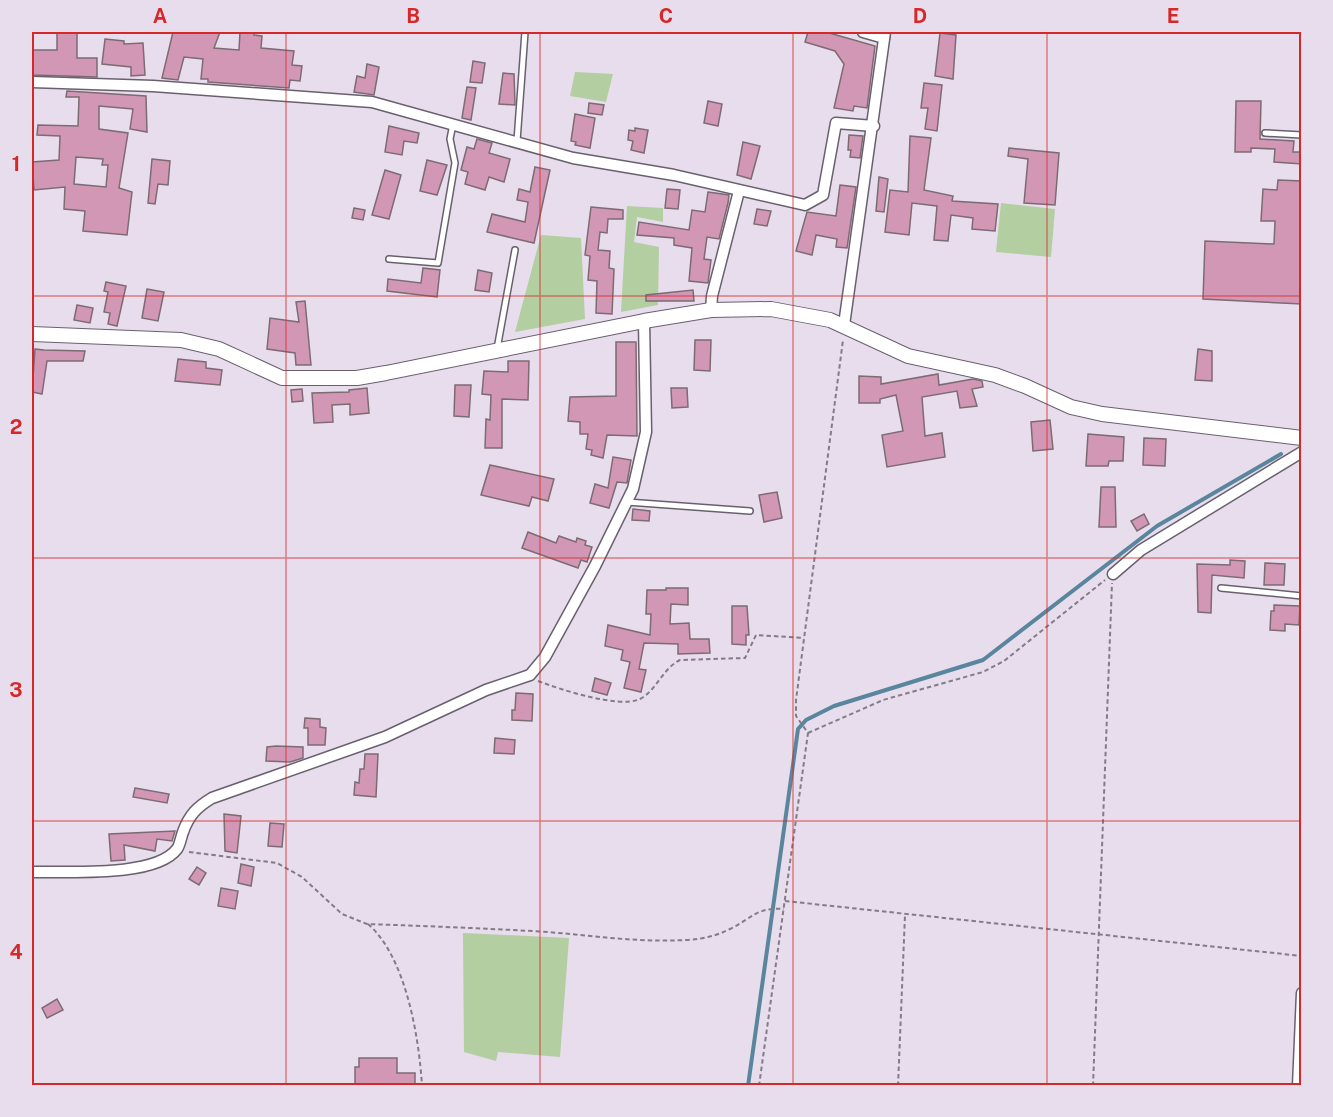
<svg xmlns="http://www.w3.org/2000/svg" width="1333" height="1117" viewBox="0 0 1333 1117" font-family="'Public Sans',sans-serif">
<rect width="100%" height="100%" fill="#e8dded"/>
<!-- green -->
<g fill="#b3cea1">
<polygon points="575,72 613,74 606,102 570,96"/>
<polygon points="1001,203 1055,209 1051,257 996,252"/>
<polygon points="627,206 663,208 663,222 637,217 634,242 659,247 658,305 621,312"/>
<polygon points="541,235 581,238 585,319 515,332"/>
<polygon points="463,933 569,938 560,1057 498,1052 496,1061 464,1052"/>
</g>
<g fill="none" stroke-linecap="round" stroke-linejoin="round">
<!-- stream -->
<polyline stroke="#5a869d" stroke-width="4" points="748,1086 798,729 806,720 834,706 983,660 1157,526 1281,454"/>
</g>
<!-- building -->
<g fill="#d297b5" stroke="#7c6b73" stroke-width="1.5" fill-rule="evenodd">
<polygon points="57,32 77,32 77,58 97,58 97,77 32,75 32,50 57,50"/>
<polygon points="173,32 220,32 214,48 239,50 240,32 254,32 254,35 262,36 261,48 294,51 292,65 302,66 300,81 290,80 289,88 208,82 208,79 201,79 203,59 184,57 178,80 162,78"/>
<polygon points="808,32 826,32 875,46 867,108 854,106 853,111 834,108 844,64 835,51 805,42"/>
<polygon points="940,33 956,35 953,79 935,76"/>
<polygon points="105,39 124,41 124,44 143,43 145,75 131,76 131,67 102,64"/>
<polygon points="473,61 485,63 482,83 470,82"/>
<polygon points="367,64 379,67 374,95 354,92 357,76 365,78"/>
<polygon points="503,73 514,74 515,105 499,104"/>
<polygon points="924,83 942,85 937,131 925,129 928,108 921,108"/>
<polygon points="467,87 476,88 471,120 462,118"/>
<path d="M67,91L146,96L147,132L130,129L133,109L99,106V129L128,133L119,188L132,192L127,235L83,231L85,211L64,209L65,187L34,190L32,162L59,160L60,136L37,135L38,125L78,126L79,97H66ZM76,157L103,159L102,165H108L106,187L74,184Z"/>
<polygon points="708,101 722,104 718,126 704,123"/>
<polygon points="1236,101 1261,101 1260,139 1294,141 1293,152 1302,152 1302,164 1274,162 1275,149 1251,148 1251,152 1235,152"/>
<polygon points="589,103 604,105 602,115 588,113"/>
<polygon points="575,114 595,118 590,148 575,145 576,142 571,141"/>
<polygon points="389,126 419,133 417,143 404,141 402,155 385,152"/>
<polygon points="635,128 648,130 644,153 631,150 633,141 628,140 629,130 635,131"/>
<polygon points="849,135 863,136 860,158 850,157 851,150 848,150"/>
<polygon points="910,136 931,138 924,190 953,196 952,201 998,204 995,231 972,229 973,218 951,215 948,241 934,240 937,206 912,203 909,235 885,232 890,190 908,192"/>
<polygon points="477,139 492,143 489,153 510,159 504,182 489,177 485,190 465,184 468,172 461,170 467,147 474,149"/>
<polygon points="743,142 760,146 751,179 737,175"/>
<polygon points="1009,148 1059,153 1055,205 1024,203 1028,159 1008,156"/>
<polygon points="152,159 170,161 168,185 158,184 155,204 148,203"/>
<polygon points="427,160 447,165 437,195 420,191"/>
<polygon points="535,167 550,170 534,243 487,232 492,214 525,222 528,202 517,200 519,189 530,192"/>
<polygon points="385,170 401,175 389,219 372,215"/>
<polygon points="879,177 888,179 884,212 876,211"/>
<polygon points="1278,180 1302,181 1302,304 1203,299 1205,241 1274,244 1275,221 1261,221 1263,189 1277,190"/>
<polygon points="840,185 856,187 847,248 836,247 837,239 816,235 812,255 796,251 807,212 836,216"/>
<polygon points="667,189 680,190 678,209 665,208"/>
<polygon points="708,192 729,195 728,203 719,239 707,237 704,259 711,260 708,283 689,281 692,248 674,245 674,238 637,235 639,222 689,230 692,210 705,212"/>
<polygon points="591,207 623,210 623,219 608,219 607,233 600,232 598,250 610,251 609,268 614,269 612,314 596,313 597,281 588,280 590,256 585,255"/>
<polygon points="354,208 365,210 363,220 352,218"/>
<polygon points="757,209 771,211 767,226 754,224"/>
<polygon points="423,268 440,270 437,297 387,291 388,279 421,283"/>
<polygon points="478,270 492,273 489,292 475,290"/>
<polygon points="106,282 126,286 117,326 108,324 110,313 104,312 108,292 104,291"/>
<polygon points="147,289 164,292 158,321 142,318"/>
<polygon points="693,290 694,301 646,301 646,295"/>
<polygon points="305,301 311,365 296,365 295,353 267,349 270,318 299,322 296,302"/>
<polygon points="77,305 93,308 90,323 74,320"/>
<polygon points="695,340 711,340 710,371 694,370"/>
<polygon points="616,342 636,342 637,436 607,435 603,458 591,455 592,450 586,449 588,434 580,434 580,422 568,421 570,397 616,396"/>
<polygon points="35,349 44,350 85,351 83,361 47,361 42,394 32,392"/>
<polygon points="1198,349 1212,351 1212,381 1195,380"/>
<polygon points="178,359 206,362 206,368 222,370 220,385 175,381"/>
<polygon points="508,361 529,361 528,400 502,399 502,448 485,448 486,419 490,420 491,395 482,394 484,371 508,372"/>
<polygon points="938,374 939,385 973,379 982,381 983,387 972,389 977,406 960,408 957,391 922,397 925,436 942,433 945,457 887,467 882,435 903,431 896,395 880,399 880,403 859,403 859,376 881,377 881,384"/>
<polygon points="455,385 471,385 469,417 454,416"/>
<polygon points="367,388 369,413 350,415 350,404 332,405 333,422 314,423 312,393 349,392 349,390"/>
<polygon points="671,388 687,388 688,407 672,408"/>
<polygon points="302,389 303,401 292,402 291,390"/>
<polygon points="1050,420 1053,449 1033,451 1031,422"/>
<polygon points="1088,434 1124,437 1123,461 1109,461 1108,466 1086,466"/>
<polygon points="1144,438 1166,439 1165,466 1143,465"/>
<polygon points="613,457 631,460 627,483 617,482 609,508 590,503 595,484 608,488"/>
<polygon points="490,465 554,479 548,501 532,497 529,506 481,495"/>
<polygon points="1101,487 1115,487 1116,527 1099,527"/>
<polygon points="777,492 782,518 764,522 759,495"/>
<polygon points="633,509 650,511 649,521 632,520"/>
<polygon points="1144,514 1149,524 1137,531 1131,521"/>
<polygon points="528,532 556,543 559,536 576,542 577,538 586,541 585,545 592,547 587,562 581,560 578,568 522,548"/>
<polygon points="1230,560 1245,561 1244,578 1212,575 1211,613 1198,612 1197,564 1230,565"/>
<polygon points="1265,563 1285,564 1284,585 1264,585"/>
<polygon points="666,588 688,588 688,605 671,604 670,624 689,623 690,639 709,639 710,653 678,654 678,644 644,643 639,669 646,670 641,692 624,688 630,662 621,660 623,650 605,646 608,625 650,635 651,614 646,614 647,590 666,590"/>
<polygon points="1274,605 1300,606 1299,625 1285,624 1285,631 1270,630 1271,611 1274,611"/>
<polygon points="732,606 747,606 749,635 746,635 746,645 732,644"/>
<polygon points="595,678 611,683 607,695 592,691"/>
<polygon points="516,693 533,694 532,721 512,720 512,710 515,710"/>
<polygon points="305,718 320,719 320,727 326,728 325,745 308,745 308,728 304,728"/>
<polygon points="495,738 515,740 514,754 494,753"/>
<polygon points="276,746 303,747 303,758 290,762 266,761 267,747"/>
<polygon points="365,754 378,754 376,797 354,795 355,782 359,783 360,769 364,769"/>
<polygon points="135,788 169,794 167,803 133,797"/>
<polygon points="224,814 241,816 237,853 225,851"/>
<polygon points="270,823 284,824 282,847 268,846"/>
<polygon points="175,831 172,841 157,839 155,851 124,845 125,860 111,861 109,834"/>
<polygon points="241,864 254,867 251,886 238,883"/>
<polygon points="197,867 206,873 199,885 189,879"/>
<polygon points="221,888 238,891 235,909 218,906"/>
<polygon points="57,999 63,1010 47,1018 42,1008"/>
<polygon points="359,1058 397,1058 397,1073 415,1073 415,1086 355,1086 355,1067 359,1067"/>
</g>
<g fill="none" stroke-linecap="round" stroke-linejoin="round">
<defs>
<g id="service">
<polyline points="1265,133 1302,135"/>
<polyline points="517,141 525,32"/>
<polyline points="389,259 438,263 455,163 450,139 453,124"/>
<polyline points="497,349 515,250"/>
<polyline points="627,502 750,511"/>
<polyline points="1221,588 1302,596"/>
</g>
<g id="minor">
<polyline points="863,32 884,38"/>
<polyline points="32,82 153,86 372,102 573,158 674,175 805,205 823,195 836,123 874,126"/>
<polyline points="711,310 712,296 739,191"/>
<polyline points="844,325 885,32"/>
<polyline points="1113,574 1141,550 1302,452"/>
<path d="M32,872C66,871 155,878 177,849C180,845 181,837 183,832C189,815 197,807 212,798L385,737L486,690L530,675L545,657L595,566L633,489L646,432L644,321"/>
<polyline points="1298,1086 1302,993"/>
</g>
<polyline id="tertiary" points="32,334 181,340 219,349 282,378 357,378 386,373 644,321 711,310 771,309 830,320 908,356 995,375 1025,386 1071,407 1102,414 1302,438"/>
</defs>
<!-- service casing -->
<use href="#service" stroke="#69606e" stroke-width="8"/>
<!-- minor casing -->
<use href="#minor" stroke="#69606e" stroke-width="13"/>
<!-- tertiary casing -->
<use href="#tertiary" stroke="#69606e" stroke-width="16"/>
<!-- path -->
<g stroke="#837c87" stroke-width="2" stroke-dasharray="4.5 3" stroke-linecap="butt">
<path d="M538,681C559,689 619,709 640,699C656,691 663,668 680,660L745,658L756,635L804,638"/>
<polyline points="808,733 883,700 983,672 1004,661 1105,580"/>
<path d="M189,852L277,863L302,877L342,914L367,924C422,926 477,928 532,931C585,934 632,943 686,940C703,939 716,936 730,929C753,918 756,907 784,909"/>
<polyline points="785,901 1302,956"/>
<path d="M368,924C406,957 419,1037 422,1086"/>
<polyline points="759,1086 808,733 796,716 796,700 843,340"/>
<polyline points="898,1086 905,915"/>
<polyline points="1093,1086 1112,583"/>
</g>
<!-- service -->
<use href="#service" stroke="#fff" stroke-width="5"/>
<!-- minor -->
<use href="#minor" stroke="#fff" stroke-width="10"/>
<!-- tertiary -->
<use href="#tertiary" stroke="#fff" stroke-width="14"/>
</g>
<!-- grid -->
<path fill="none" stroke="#d62828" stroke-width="1.5" stroke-opacity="0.55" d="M286,32V1086M540,32V1086M793,32V1086M1047,32V1086M32,296H1302M32,558H1302M32,821H1302"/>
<!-- border -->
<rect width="1333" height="1117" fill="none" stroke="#e8dded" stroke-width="66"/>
<rect x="33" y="33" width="1267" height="1051" fill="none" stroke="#d62828" stroke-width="2"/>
<g font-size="20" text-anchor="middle" font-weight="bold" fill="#d62828">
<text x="160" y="23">A</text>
<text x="413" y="23">B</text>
<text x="666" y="23">C</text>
<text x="920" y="23">D</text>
<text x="1173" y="23">E</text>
<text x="16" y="171">1</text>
<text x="16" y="434">2</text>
<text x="16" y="697">3</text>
<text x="16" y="959">4</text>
</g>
</svg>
